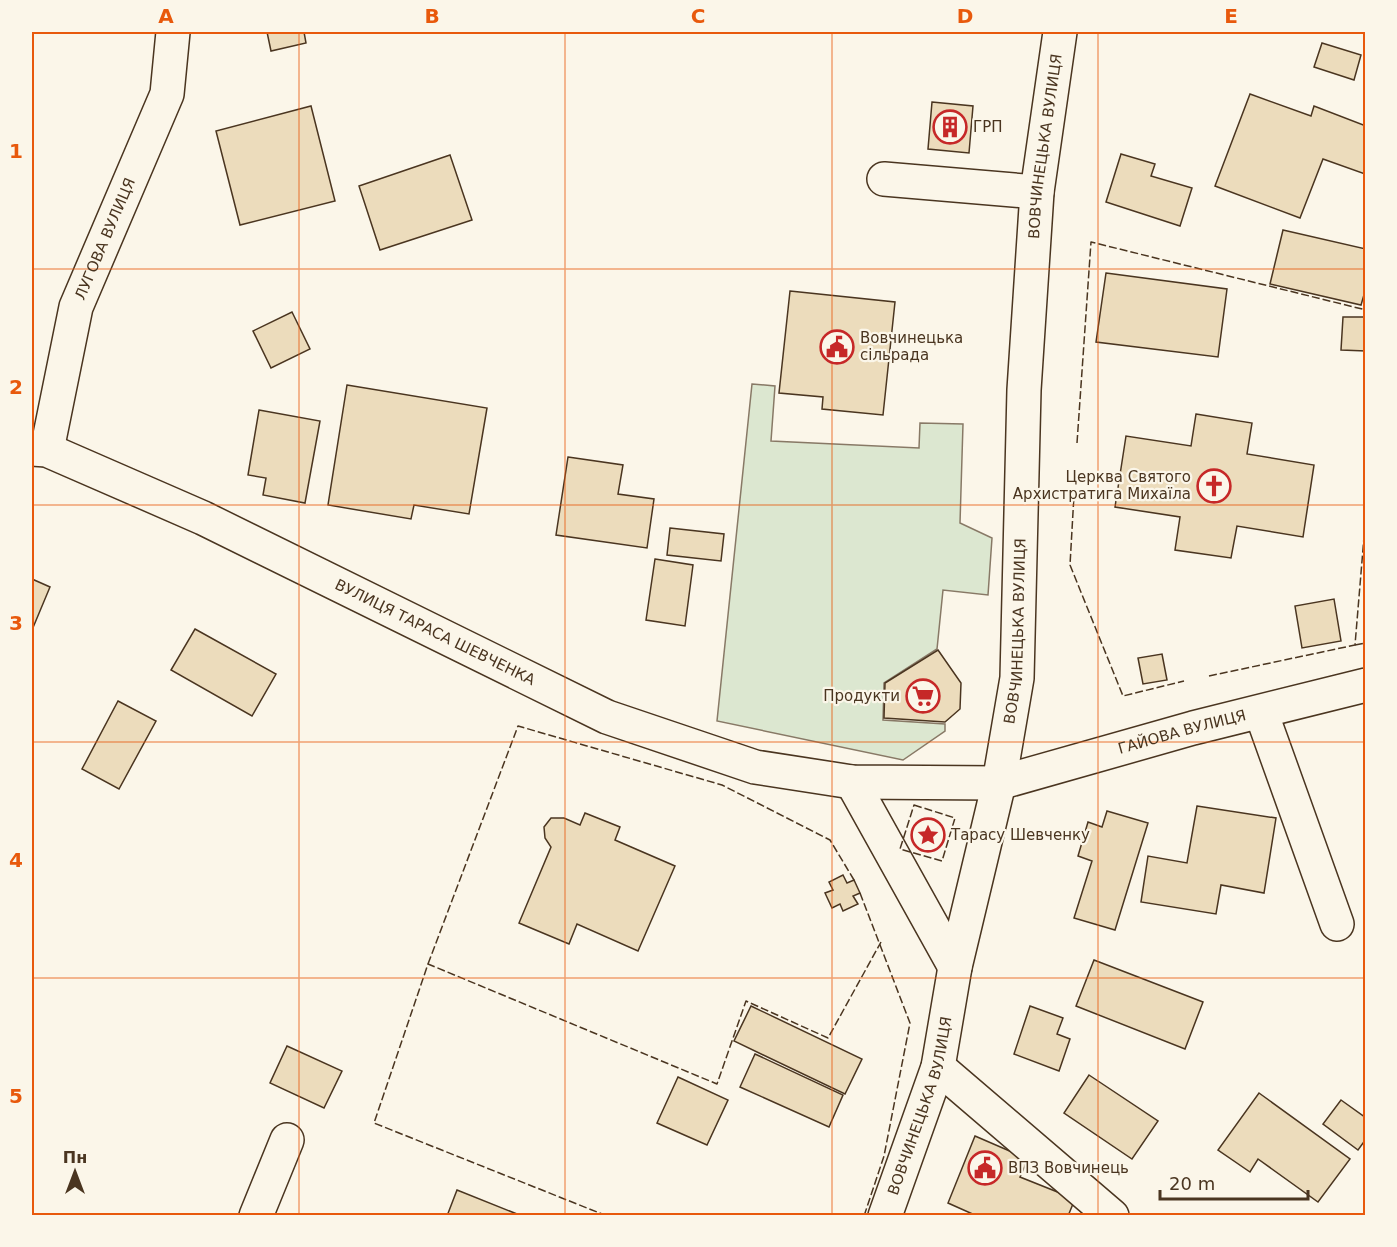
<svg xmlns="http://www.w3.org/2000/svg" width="1397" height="1247" font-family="'DejaVu Sans',sans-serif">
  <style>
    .green { fill: #dce7d0; stroke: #887966; stroke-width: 1.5 }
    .building { fill: #ecdcbc; stroke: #4a3520; stroke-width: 1.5 }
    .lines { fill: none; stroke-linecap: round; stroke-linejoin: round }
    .minor-casing { stroke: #4a3520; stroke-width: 36 }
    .minor { stroke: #fbf6e9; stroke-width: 33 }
    .fence { stroke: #4a3520; stroke-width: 1.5; stroke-dasharray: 8 3; stroke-linecap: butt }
    .grid { fill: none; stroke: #e8590c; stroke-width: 1.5; stroke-opacity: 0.55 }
    .labels { text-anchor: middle; stroke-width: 4.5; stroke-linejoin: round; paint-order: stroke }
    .poi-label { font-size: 15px; fill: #4a3520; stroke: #fbf6e9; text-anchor: start }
    .street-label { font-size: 15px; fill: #4a3520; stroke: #fbf6e9 }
    .neatline { fill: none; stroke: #e8590c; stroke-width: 2 }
    .grid-label { font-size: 20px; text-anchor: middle; font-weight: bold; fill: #e8590c }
  </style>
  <rect width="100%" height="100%" fill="#fbf6e9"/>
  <polygon class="green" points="752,384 775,386 771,441 919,448 920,423 963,424 960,523 992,538 988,595 943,590 937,649 884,683 883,720 945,724 945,731 903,760 717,721"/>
  <g class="building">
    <polygon points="267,32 304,32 306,43 271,51"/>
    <polygon points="1322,43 1361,55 1354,80 1314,67"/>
    <polygon points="1250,94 1311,116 1314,106 1366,126 1365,174 1323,159 1300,218 1215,186"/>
    <polygon points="932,102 973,106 969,153 928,149"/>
    <polygon points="311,106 335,201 240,225 216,131"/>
    <polygon points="1121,154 1155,164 1151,176 1192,188 1180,226 1106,202"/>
    <polygon points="450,155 472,220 380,250 359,186"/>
    <polygon points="1283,230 1366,249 1366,288 1361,305 1270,284"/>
    <polygon points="1106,273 1227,289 1218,357 1096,342"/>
    <polygon points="790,291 895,302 883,415 822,409 823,397 779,393"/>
    <polygon points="292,312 310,349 271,368 253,331"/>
    <polygon points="1343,317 1366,317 1366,351 1341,350"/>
    <polygon points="347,385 487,408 469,514 414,505 411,519 328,505"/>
    <polygon points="259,410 320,421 305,503 263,495 266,478 248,475"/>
    <polygon points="1196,414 1252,423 1247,454 1314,465 1303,537 1237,526 1231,558 1175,550 1180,517 1115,507 1126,436 1191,446"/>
    <polygon points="568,457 623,465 618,494 654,499 647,548 556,535"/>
    <polygon points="670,528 724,534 721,561 667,555"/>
    <polygon points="655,559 693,565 685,626 646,620"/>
    <polygon points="32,579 50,587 32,630"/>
    <polygon points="1334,599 1341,641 1302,648 1295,606"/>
    <polygon points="195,629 276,674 252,716 171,670"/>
    <polygon points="938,650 961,683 960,709 945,722 884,718 885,683"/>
    <polygon points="1162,654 1167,680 1143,684 1138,658"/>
    <polygon points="118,701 156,721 119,789 82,769"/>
    <polygon points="1197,806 1276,818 1264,893 1221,885 1216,914 1141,902 1148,856 1187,863"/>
    <polygon points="1107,811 1148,823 1115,930 1074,918 1092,861 1078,856 1088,822 1102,827"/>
    <polygon points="585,813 620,827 615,840 675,866 638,951 577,924 569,944 519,923 551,847 545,838 544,827 551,818 564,818 580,825"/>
    <polygon points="843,875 847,883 854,880 860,893 853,896 858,904 843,911 840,904 832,908 825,893 833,890 829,882"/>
    <polygon points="1094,960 1203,1002 1185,1049 1076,1006"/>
    <polygon points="751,1006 862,1059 845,1094 734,1041"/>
    <polygon points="1030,1006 1063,1018 1057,1034 1070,1039 1059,1071 1014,1054"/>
    <polygon points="287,1046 342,1071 324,1108 270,1083"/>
    <polygon points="755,1054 843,1095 829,1127 740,1087"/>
    <polygon points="1089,1075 1158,1121 1132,1159 1064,1113"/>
    <polygon points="678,1077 728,1100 707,1145 657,1123"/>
    <polygon points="1259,1093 1350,1159 1318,1202 1258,1159 1250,1172 1218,1150"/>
    <polygon points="1341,1100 1366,1118 1366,1139 1358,1150 1323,1124"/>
    <polygon points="975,1136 1028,1159 1020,1177 1075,1199 1068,1216 977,1216 948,1203"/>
    <polygon points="457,1190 522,1216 447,1216"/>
  </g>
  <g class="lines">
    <defs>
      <g id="minor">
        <polyline points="884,179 1037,192"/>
        <path id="s1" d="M32 449 47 450 203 518 607 717 755 767 852 782 999 783 1193 728 1366 685"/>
        <path id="s2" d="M47 450 76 307 167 94 173 32"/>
        <polyline points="1261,712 1337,924"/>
        <polyline points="852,782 955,967"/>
        <polyline points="938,1067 1112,1216"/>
        <polyline points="256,1216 287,1140"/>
        <path id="s3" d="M885 1216 938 1067 955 967 999 783 1017 678 1024 390 1037 192 1060 32"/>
      </g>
    </defs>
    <use href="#minor" class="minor-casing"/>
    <use href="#minor" class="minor"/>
    <g class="fence">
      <polyline points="1077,443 1091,242 1366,310"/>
      <polyline points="1075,477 1070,565 1123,696 1184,681"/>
      <polyline points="1355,645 1366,643"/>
      <polyline points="1209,676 1355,645 1366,513"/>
      <polygon points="914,805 955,818 942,861 900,849"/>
      <polyline points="860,893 910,1023 884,1156 864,1216"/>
      <polyline points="428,964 518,726 722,785 830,840 854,880"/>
      <polyline points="607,1216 374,1123 428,964 717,1084 746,1001 828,1038 881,942"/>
    </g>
  </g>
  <path class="grid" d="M299 32V1216M565 32V1216M832 32V1216M1098 32V1216M32 269H1366M32 505H1366M32 742H1366M32 978H1366"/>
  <defs>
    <symbol id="building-ring" viewBox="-11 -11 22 22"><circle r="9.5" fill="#fbf6e9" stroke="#c62828" stroke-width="1.5"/><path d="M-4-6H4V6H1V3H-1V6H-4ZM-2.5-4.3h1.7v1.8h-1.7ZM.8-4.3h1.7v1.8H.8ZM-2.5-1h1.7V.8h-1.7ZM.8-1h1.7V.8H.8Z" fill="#c62828"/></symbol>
    <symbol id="civic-ring" viewBox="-11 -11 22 22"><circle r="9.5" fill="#fbf6e9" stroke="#c62828" stroke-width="1.5"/><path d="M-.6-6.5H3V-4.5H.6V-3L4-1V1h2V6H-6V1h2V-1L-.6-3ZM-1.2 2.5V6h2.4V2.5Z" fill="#c62828"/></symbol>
    <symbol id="church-ring" viewBox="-11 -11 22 22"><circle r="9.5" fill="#fbf6e9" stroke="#c62828" stroke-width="1.5"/><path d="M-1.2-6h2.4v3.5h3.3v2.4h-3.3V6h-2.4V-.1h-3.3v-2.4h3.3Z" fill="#c62828"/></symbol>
    <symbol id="supermarket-ring" viewBox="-11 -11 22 22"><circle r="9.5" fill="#fbf6e9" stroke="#c62828" stroke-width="1.5"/><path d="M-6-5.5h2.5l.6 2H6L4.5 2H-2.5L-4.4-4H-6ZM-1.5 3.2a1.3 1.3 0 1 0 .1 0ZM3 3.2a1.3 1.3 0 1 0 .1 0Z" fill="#c62828"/></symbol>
    <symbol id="sight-ring" viewBox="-11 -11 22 22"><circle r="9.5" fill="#fbf6e9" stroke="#c62828" stroke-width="1.5"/><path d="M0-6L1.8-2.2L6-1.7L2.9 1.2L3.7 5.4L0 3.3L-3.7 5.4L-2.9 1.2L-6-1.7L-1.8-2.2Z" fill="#c62828"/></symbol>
  </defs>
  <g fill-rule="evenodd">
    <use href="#building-ring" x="931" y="108" width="38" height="38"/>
    <use href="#civic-ring" x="818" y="328" width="38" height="38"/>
    <use href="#church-ring" x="1195" y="467" width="38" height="38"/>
    <use href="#supermarket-ring" x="904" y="677" width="38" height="38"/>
    <use href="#sight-ring" x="909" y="816" width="38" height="38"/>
    <use href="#civic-ring" x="966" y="1149" width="38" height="38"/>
  </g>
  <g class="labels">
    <g class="poi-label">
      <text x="973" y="132">ГРП</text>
      <text x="860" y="343">Вовчинецька<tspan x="860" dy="17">сільрада</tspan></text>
      <text x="1191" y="482" text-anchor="end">Церква Святого<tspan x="1191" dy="17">Архистратига Михаїла</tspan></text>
      <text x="900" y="701" text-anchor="end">Продукти</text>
      <text x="951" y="840">Тарасу Шевченку</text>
      <text x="1008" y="1173">ВПЗ Вовчинець</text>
    </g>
    <g class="street-label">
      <text dy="5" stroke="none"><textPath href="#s3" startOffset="1088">ВОВЧИНЕЦЬКА ВУЛИЦЯ</textPath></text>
      <text dy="5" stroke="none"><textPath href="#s2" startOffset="220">ЛУГОВА ВУЛИЦЯ</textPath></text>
      <text dy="5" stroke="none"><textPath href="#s3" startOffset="602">ВОВЧИНЕЦЬКА ВУЛИЦЯ</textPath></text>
      <text dy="5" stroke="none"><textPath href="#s1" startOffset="444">ВУЛИЦЯ ТАРАСА ШЕВЧЕНКА</textPath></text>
      <text dy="5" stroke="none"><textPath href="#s1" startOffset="1227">ГАЙОВА ВУЛИЦЯ</textPath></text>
      <text dy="5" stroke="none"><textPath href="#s3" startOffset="116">ВОВЧИНЕЦЬКА ВУЛИЦЯ</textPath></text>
    </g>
  </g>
  <rect width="1397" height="1247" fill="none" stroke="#fbf6e9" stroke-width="66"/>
  <g transform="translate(75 1172)" stroke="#fbf6e9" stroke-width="4.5" paint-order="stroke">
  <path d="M0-4.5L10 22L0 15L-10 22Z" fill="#4a3520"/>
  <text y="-9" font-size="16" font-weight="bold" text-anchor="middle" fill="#4a3520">Пн</text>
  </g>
  <path d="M1160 1190v9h148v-9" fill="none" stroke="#4a3520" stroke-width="3"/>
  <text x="1169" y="1190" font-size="18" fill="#4a3520" stroke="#fbf6e9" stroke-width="4.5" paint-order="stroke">20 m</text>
  <rect x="33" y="33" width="1331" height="1181" class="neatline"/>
  <g class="grid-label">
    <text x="166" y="23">A</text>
    <text x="432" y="23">B</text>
    <text x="698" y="23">C</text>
    <text x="965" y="23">D</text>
    <text x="1231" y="23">E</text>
    <text x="16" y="158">1</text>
    <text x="16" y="394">2</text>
    <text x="16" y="630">3</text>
    <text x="16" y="867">4</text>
    <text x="16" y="1103">5</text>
  </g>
</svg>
